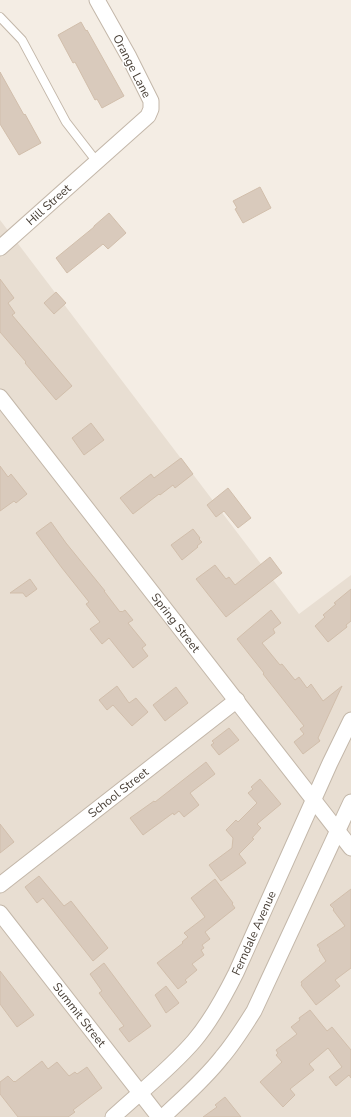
<svg xmlns="http://www.w3.org/2000/svg" width="351" height="1117" font-family="'Nunito Sans',sans-serif">
  <style>
    .residential { fill: #e8ded2 }
    .building { fill: #d9cabc; stroke: #d1beab }
    .lines { fill: none; stroke-linecap: round; stroke-linejoin: round }
    .service-casing { stroke: #c3b7a9; stroke-width: 10 }
    .minor-casing { stroke: #c3b7a9; stroke-width: 17 }
    .service { stroke: #fff; stroke-width: 8 }
    .minor { stroke: #fff; stroke-width: 15 }
    .labels { text-anchor: middle; stroke-width: 3; stroke-linejoin: round; paint-order: stroke }
    .street-label { font-size: 12px; fill: #463d34; stroke: #fff }
  </style>
  <rect width="100%" height="100%" fill="#f4ede4"/>
  <polygon class="residential" points="0,220 299,614 351,575 351,1117 0,1117"/>
  <g class="building">
    <polygon points="81,22 86,31 87,30 124,96 102,108 97,99 95,100 75,62 73,63 58,35"/>
    <polygon points="0,72 24,115 25,114 41,143 19,155 0,124"/>
    <polygon points="260,187 271,208 243,223 235,209 237,208 233,201"/>
    <polygon points="109,213 126,233 108,249 103,244 67,273 56,258 94,227 94,226"/>
    <polygon points="0,279 14,298 8,303 15,313 12,315 72,386 56,400 25,363 26,362 0,332"/>
    <polygon points="56,292 66,303 54,314 44,303"/>
    <polygon points="91,423 104,440 84,455 72,438"/>
    <polygon points="181,458 193,474 175,488 173,485 160,495 159,494 133,514 120,498 151,474 154,478"/>
    <polygon points="0,466 8,477 11,474 27,494 16,503 14,501 0,511"/>
    <polygon points="228,488 251,518 238,528 224,511 216,517 207,505"/>
    <polygon points="51,522 66,543 105,591 104,591 120,612 121,611 122,612 125,610 133,620 128,623 146,645 142,648 148,656 133,668 109,638 102,644 90,629 100,622 86,604 89,602 62,568 36,533"/>
    <polygon points="193,529 200,538 199,539 202,542 197,546 198,547 182,560 171,545"/>
    <polygon points="270,557 282,573 226,617 196,579 215,565 226,579 229,577 235,585"/>
    <polygon points="30,579 37,589 26,597 23,593 10,593"/>
    <polygon points="351,589 351,621 346,625 347,627 328,642 315,626 325,617 323,615 336,604 334,603"/>
    <polygon points="271,610 281,623 273,629 275,633 262,643 280,665 282,664 295,680 299,677 307,688 311,684 323,701 342,686 318,738 320,741 303,754 294,742 304,734 300,729 304,726 263,674 264,673 237,639"/>
    <polygon points="117,686 129,703 136,698 148,712 132,726 113,705 107,710 99,700"/>
    <polygon points="176,687 188,703 165,721 153,705"/>
    <polygon points="229,728 239,740 219,755 211,745 214,743 212,741"/>
    <polygon points="206,762 215,774 190,793 199,805 184,817 179,811 174,815 173,813 143,835 130,818 154,801 155,802"/>
    <polygon points="260,779 281,804 257,824 261,828 252,838 254,839 239,854 246,863 221,881 209,865 232,848 233,838 226,830 236,820 238,822 257,803 248,793 253,789 251,787"/>
    <polygon points="0,824 14,842 0,853"/>
    <polygon points="39,876 64,906 71,901 108,948 93,961 43,898 37,903 25,887"/>
    <polygon points="215,879 233,903 232,904 235,908 205,932 210,939 202,945 204,948 201,950 204,955 192,964 197,970 185,980 187,982 178,989 157,963 183,943 182,942 188,937 184,933 205,917 191,898"/>
    <polygon points="351,889 351,968 335,980 340,986 316,1005 301,985 302,984 301,982 326,961 319,950 320,949 317,945 345,926 333,910 334,909 330,905"/>
    <polygon points="104,963 151,1026 129,1042 119,1029 124,1026 99,993 102,991 90,974"/>
    <polygon points="0,971 34,1015 17,1027 0,1004"/>
    <polygon points="166,986 179,1003 166,1013 155,995"/>
    <polygon points="310,1010 327,1031 332,1027 351,1050 351,1078 349,1075 336,1086 329,1077 342,1067 328,1048 309,1064 314,1070 290,1089 295,1095 283,1107 260,1082 282,1062 276,1055 278,1053 276,1050 297,1034 291,1027 300,1020 299,1018"/>
    <polygon points="42,1061 48,1069 57,1062 69,1076 75,1072 77,1074 87,1067 102,1088 73,1110 75,1112 68,1117 18,1117 0,1094 0,1082 8,1076 14,1082 15,1081 15,1082"/>
    <polygon points="225,1097 241,1117 203,1117 217,1107 215,1105"/>
  </g>
  <g class="lines">
    <defs>
      <polyline id="service" points="0,17 22,40 66,122 97,162"/>
      <g id="minor">
        <path id="s1" d="M0 248 148 116 151 109V101L129 57 97 0"/>
        <path id="s2" d="M0 397 351 848"/>
        <path id="s3" d="M0 885 237 700"/>
        <path id="s4" d="M0 913 159 1117"/>
        <path id="s5" d="M113 1117C140 1092 170 1069 194 1041 211 1021 224 997 236 973L330 763 351 720"/>
        <path d="M163 1117C183 1098 205 1079 222 1057 234 1043 244 1027 254 1011L351 802"/>
      </g>
    </defs>
    <use href="#service" class="service-casing"/>
    <use href="#minor" class="minor-casing"/>
    <use href="#service" class="service"/>
    <use href="#minor" class="minor"/>
  </g>
  <g class="labels">
    <g class="street-label">
      <text transform="translate(132 66) rotate(63)" y="4">Orange Lane</text>
      <text dy="4" stroke="none"><textPath href="#s1" startOffset="65">Hill Street</textPath></text>
      <text dy="4" stroke="none"><textPath href="#s2" startOffset="286">Spring Street</textPath></text>
      <text dy="4" stroke="none"><textPath href="#s3" startOffset="150">School Street</textPath></text>
      <text dy="4" stroke="none"><textPath href="#s5" startOffset="235">Ferndale Avenue</textPath></text>
      <text dy="4" stroke="none"><textPath href="#s4" startOffset="129">Summit Street</textPath></text>
    </g>
  </g>
</svg>
